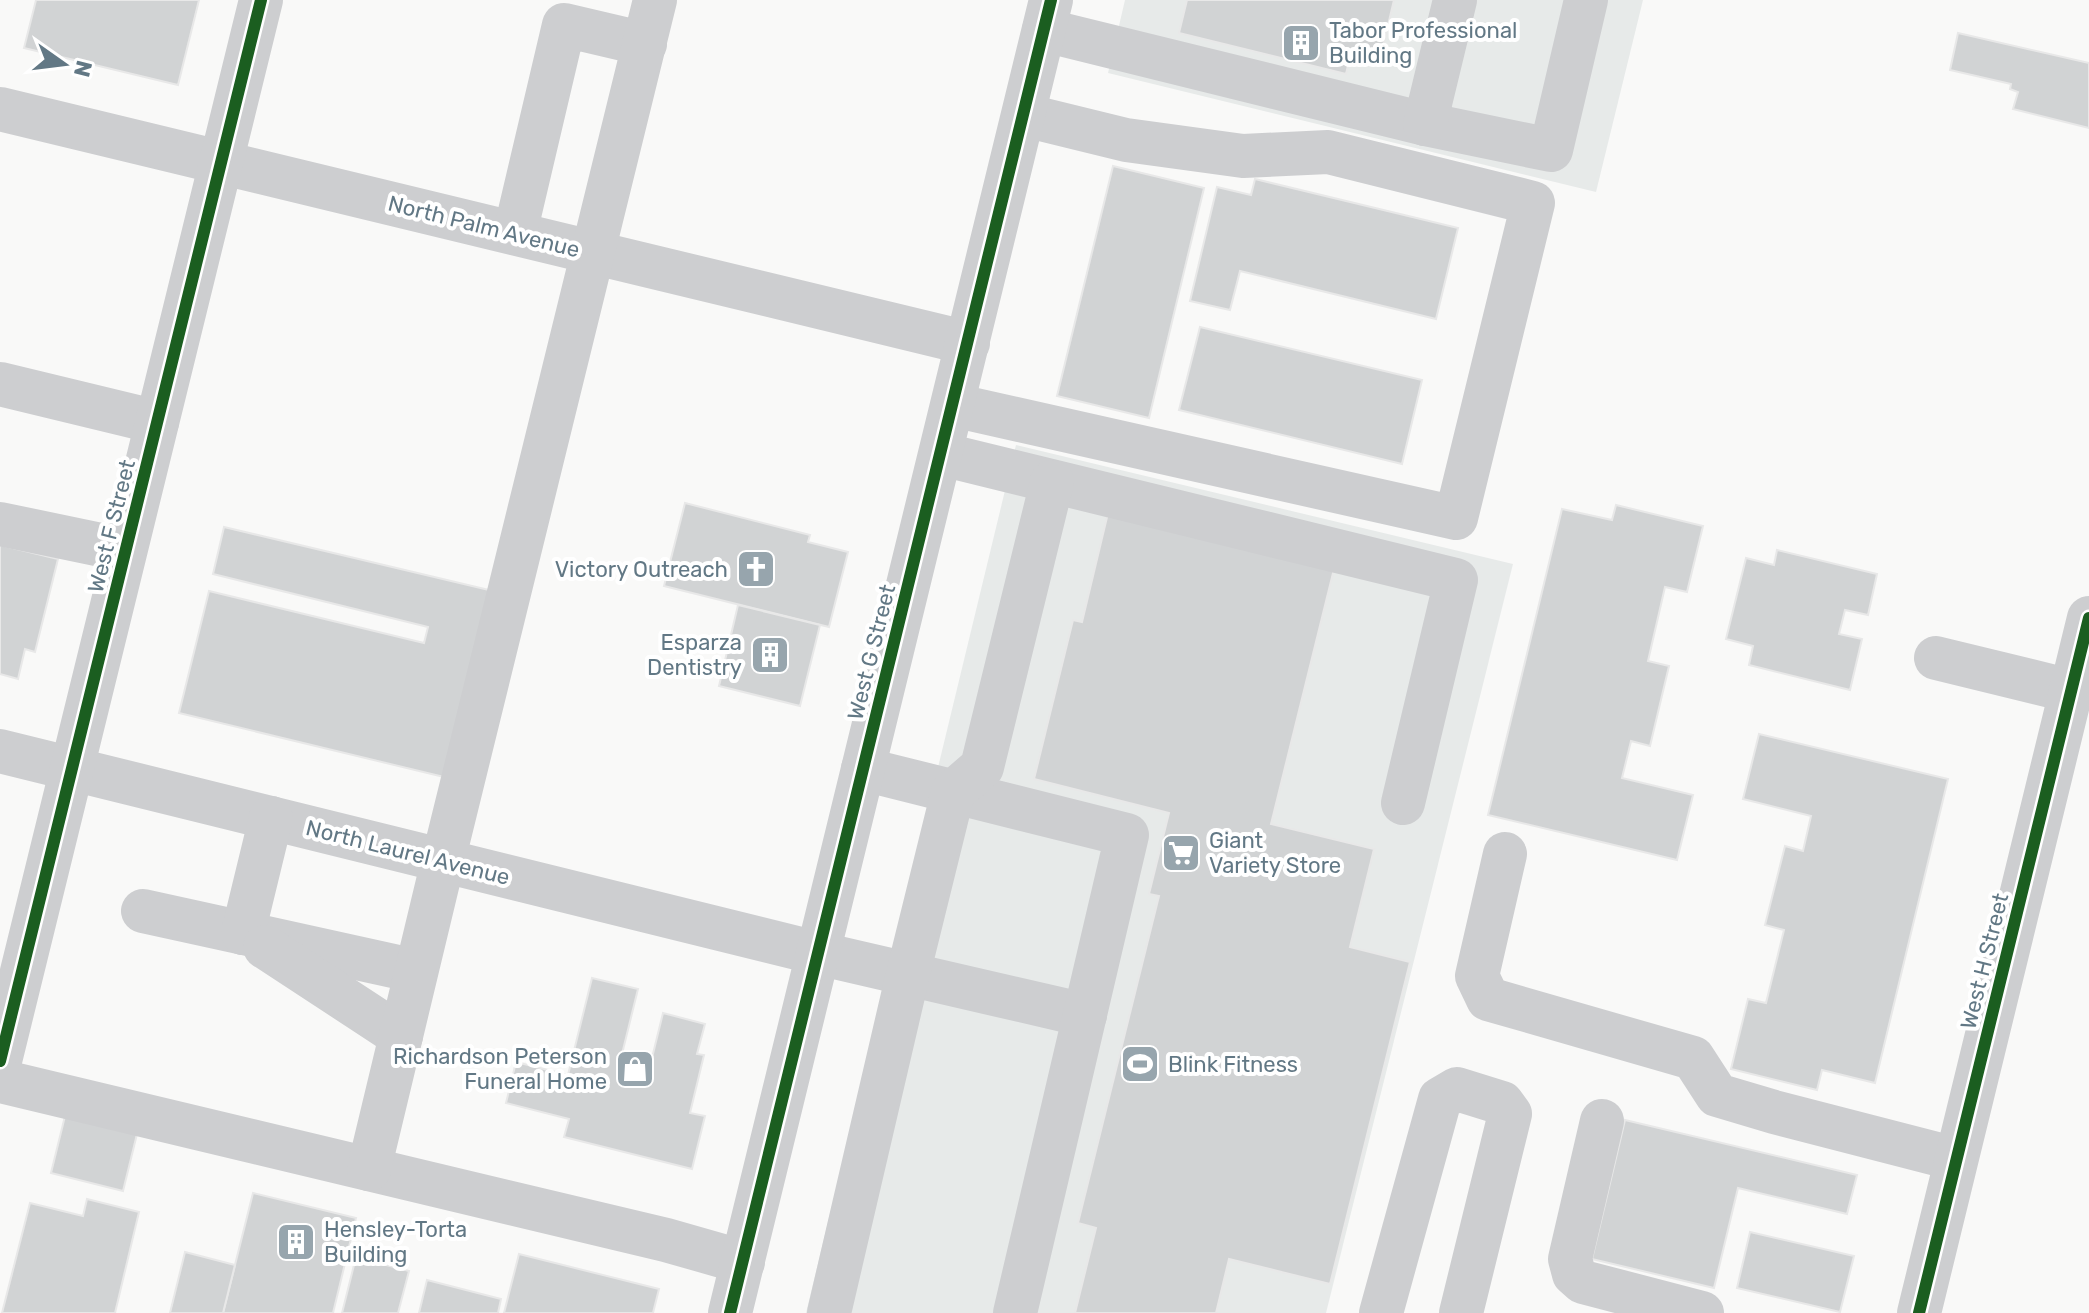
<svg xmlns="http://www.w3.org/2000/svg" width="2089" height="1313" font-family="Rubik,sans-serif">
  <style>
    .built { fill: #e7eae9 }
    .building { fill: #d1d3d4; stroke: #e8e8e8; stroke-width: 2 }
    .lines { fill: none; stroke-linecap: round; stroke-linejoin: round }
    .minor { stroke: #cdced0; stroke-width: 44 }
    .cycleway-casing { stroke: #fff; stroke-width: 17 }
    .cycleway { stroke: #1b5e20; stroke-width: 12 }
    .labels { text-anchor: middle; stroke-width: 8; stroke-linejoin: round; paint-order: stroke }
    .poi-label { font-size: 22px; fill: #627885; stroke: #fff; text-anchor: start }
    .street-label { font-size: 22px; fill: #627885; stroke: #fff }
  </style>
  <rect width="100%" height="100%" fill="#f9f9f8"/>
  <g class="built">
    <polygon points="1125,0 1643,0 1596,192 1108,73"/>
    <polygon points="1016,445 1513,564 1326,1313 806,1313"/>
  </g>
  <g class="building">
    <polygon points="36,0 199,0 178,85 24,48"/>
    <polygon points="1187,0 1394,0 1380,59 1351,53 1346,74 1179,33"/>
    <polygon points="1958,33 2089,63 2089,128 2013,109 2018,92 2010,89 2011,84 1950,70"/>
    <polygon points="1113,166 1204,188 1149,418 1057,396"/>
    <polygon points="1255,179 1458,228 1436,319 1240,271 1230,310 1190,301 1217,187 1251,195"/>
    <polygon points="1200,327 1422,380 1402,464 1179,410"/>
    <polygon points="685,503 810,535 808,542 848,552 829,627 664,586"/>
    <polygon points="1616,505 1703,526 1687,592 1665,587 1648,661 1669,666 1650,746 1631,741 1622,778 1693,795 1677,860 1488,815 1562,509 1612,520"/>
    <polygon points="1108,513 1334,569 1271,824 1374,849 1350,947 1410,962 1330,1284 1229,1259 1216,1313 1075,1313 1096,1228 1078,1223 1159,896 1149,894 1169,813 1034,779 1073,620 1082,622"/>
    <polygon points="224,527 489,590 444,777 179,713 209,591 424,643 428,627 213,574"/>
    <polygon points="0,545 58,559 35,652 25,649 18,679 0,674"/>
    <polygon points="1777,550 1877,574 1868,615 1845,610 1839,634 1862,639 1850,690 1749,665 1753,646 1726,639 1746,558 1774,565"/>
    <polygon points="738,605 820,625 800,706 719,686"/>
    <polygon points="1759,734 1948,779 1875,1083 1822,1070 1817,1090 1731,1069 1748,999 1766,1003 1784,930 1765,925 1785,846 1803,851 1811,816 1743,799"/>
    <polygon points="592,978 638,989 622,1054 651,1062 663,1013 705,1024 697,1054 704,1055 690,1113 705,1116 692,1169 564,1137 569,1119 506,1103 516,1062 568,1075"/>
    <polygon points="65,1116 137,1134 123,1191 51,1173"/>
    <polygon points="1625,1120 1857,1175 1847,1214 1738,1188 1714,1288 1592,1259"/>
    <polygon points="253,1193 356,1218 333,1313 223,1313"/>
    <polygon points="87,1199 139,1212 115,1313 2,1313 30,1203 83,1216"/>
    <polygon points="1750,1232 1854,1256 1840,1312 1737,1288"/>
    <polygon points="185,1252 235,1265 223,1313 170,1313"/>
    <polygon points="519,1254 659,1289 653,1313 504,1313"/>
    <polygon points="356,1257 409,1271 398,1313 342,1313"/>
    <polygon points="427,1280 501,1299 498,1313 419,1313"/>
  </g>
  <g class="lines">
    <g class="minor">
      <polyline points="1044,30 1425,124 1551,150 1586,0"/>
      <polyline points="0,109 968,343"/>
      <polyline points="1425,124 1455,0"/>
      <polyline points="515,233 564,25 645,44"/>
      <polyline points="0,384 157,422"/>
      <polyline points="953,405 1456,518 1533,203 1328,152 1243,156 1126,140 1024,115"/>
      <polyline points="941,454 1456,580 1403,803"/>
      <polyline points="0,524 125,550"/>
      <polyline points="1936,658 2071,691"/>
      <polyline points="0,751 817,953 1085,1015"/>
      <polyline points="863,769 1127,835 1015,1313"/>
      <polyline points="1505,854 1477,976 1488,999 1693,1058 1717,1095 1774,1112 1956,1159"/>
      <polyline points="143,911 416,971"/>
      <polyline points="243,933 271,818"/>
      <polyline points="265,947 401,1036"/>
      <polyline points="0,1061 261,0"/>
      <polyline points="0,1081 666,1240 743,1262"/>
      <polyline points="1602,1121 1570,1259 1574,1274 1583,1282 1702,1313"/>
      <polyline points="369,1169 443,861 655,0"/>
      <polyline points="730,1313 1051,0"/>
      <polyline points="829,1313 908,974 953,792 982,767 1052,482"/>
      <polyline points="1381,1313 1440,1099 1457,1089 1502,1103 1510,1114 1461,1313"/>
      <polyline points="1919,1313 2089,618"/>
    </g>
    <defs>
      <g id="cycleway">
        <polyline points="0,1061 261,0"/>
        <polyline points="730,1313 1051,0"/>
        <polyline points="1919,1313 2089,618"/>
      </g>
    </defs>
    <use href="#cycleway" class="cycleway-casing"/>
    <use href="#cycleway" class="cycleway"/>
  </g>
  <defs>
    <symbol id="building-square" viewBox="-11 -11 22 22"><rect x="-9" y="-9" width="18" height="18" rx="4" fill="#97a5ad" stroke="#fff"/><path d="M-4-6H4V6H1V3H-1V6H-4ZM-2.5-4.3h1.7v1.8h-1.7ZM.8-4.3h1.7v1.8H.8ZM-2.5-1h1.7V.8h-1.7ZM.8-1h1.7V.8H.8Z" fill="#fff"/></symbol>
    <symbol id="church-square" viewBox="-11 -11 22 22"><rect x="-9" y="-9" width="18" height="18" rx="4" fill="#97a5ad" stroke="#fff"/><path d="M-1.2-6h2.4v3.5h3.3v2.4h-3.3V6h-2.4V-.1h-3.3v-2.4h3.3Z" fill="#fff"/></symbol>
    <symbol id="supermarket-square" viewBox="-11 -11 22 22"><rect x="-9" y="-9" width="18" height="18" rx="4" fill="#97a5ad" stroke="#fff"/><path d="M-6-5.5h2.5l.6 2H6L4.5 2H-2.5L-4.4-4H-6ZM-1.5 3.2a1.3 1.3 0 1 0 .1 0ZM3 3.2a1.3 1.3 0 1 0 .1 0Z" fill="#fff"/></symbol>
    <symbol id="stadium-square" viewBox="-11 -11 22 22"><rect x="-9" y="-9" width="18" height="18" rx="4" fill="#97a5ad" stroke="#fff"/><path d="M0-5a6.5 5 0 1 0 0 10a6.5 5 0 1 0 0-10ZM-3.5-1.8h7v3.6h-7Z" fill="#fff"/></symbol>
    <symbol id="shop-square" viewBox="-11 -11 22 22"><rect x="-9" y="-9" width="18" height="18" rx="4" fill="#97a5ad" stroke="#fff"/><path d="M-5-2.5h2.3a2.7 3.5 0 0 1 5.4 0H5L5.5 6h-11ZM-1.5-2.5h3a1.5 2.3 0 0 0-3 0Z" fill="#fff"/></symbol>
  </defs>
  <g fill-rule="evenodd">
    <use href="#building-square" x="1279" y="21" width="44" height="44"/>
    <use href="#church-square" x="734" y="547" width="44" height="44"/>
    <use href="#building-square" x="748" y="633" width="44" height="44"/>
    <use href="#supermarket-square" x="1159" y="831" width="44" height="44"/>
    <use href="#stadium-square" x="1118" y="1042" width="44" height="44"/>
    <use href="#shop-square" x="613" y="1047" width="44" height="44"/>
    <use href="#building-square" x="274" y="1220" width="44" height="44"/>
  </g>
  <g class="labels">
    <g class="poi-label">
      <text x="1329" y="38">Tabor Professional<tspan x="1329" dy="25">Building</tspan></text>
      <text x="728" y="577" text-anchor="end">Victory Outreach</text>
      <text x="742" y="650" text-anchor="end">Esparza<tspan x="742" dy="25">Dentistry</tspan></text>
      <text x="1209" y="848">Giant<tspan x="1209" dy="25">Variety Store</tspan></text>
      <text x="607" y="1064" text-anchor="end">Richardson Peterson<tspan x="607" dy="25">Funeral Home</tspan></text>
      <text x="1168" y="1072">Blink Fitness</text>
      <text x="324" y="1237">Hensley-Torta<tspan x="324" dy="25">Building</tspan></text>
    </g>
    <g class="street-label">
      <text transform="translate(484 226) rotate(14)" y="8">North Palm Avenue</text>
      <text transform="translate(111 526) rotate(-76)" y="8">West F Street</text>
      <text transform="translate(871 652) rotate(-76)" y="8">West G Street</text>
      <text transform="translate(408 852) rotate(14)" y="8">North Laurel Avenue</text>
      <text transform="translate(1984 961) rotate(-76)" y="8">West H Street</text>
    </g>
  </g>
  <g transform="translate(64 64) rotate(104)" stroke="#ffffff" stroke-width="6" paint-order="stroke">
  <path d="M0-6L14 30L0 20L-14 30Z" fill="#627885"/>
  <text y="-12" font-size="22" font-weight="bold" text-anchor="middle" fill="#627885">N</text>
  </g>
</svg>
